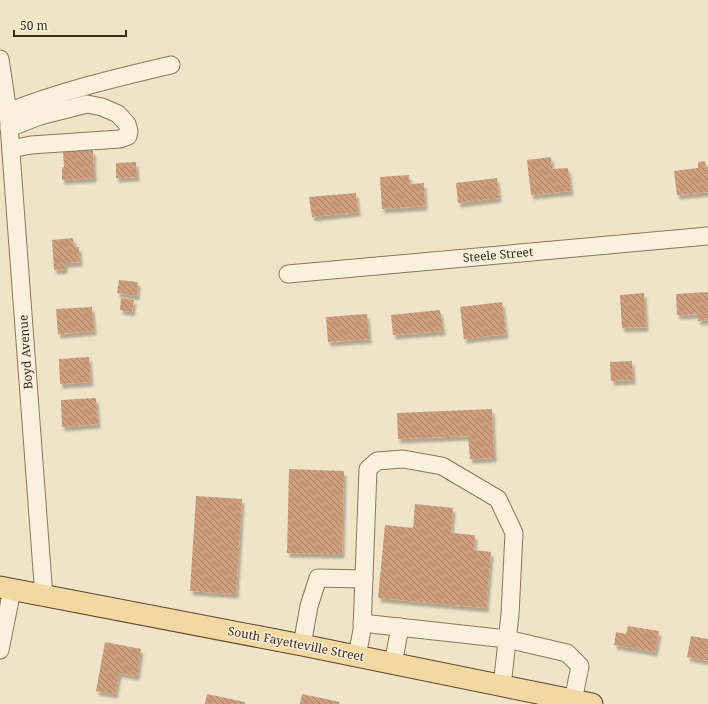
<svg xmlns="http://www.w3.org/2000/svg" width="708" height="704" font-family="'Noto Serif',serif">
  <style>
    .building { fill: url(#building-back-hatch); filter: url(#shadow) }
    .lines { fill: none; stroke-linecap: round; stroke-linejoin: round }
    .minor-casing { stroke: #8d765c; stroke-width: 19 }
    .major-casing { stroke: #5b4430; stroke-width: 23 }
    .minor { stroke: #faf1dc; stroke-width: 17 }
    .major { stroke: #f3d9a0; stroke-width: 21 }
    .labels { text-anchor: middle; stroke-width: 3; stroke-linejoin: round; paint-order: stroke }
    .street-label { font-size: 12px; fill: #3d2e20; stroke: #f7eed8 }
  </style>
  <defs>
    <pattern id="building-back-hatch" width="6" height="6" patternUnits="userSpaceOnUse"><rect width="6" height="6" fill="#cf9f7d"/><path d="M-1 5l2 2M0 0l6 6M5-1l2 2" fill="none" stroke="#a98266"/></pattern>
    <filter id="shadow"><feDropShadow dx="2.5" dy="4.5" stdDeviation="1" flood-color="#0004"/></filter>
  </defs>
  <rect width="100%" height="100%" fill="#f0e4c8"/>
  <g class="building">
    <polygon points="93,150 94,178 62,180 62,168 64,167 63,152"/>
    <polygon points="551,157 552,169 568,168 571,191 531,195 527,160"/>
    <polygon points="705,161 706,168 708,168 708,192 677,195 674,171 698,168 698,162"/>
    <polygon points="136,162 137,177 116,178 116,163"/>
    <polygon points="409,175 410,184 424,183 425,206 382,209 380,177"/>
    <polygon points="497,178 499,198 458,203 456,183"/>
    <polygon points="356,193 358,212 312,217 309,197"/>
    <polygon points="73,238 74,247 79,247 80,262 65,263 65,269 54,270 52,240"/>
    <polygon points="119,280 138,282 137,296 117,293"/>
    <polygon points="708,292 708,320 698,321 698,314 677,315 676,294"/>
    <polygon points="644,293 646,327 622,328 620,295"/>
    <polygon points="121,298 134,300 132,312 120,310"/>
    <polygon points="502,302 506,334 464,339 460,307"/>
    <polygon points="92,307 94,331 58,334 56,309"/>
    <polygon points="440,310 443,331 393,335 391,315"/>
    <polygon points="367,314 369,339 328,342 326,317"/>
    <polygon points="89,357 91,382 60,384 59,359"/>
    <polygon points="632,361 633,380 611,381 610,362"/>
    <polygon points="96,398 98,424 62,427 61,400"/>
    <polygon points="492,409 494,458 470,459 468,436 398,439 397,413"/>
    <polygon points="289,469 344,471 342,554 287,553"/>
    <polygon points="196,496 242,499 236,594 190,591"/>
    <polygon points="415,504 453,508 451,533 475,535 474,550 491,552 486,608 378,598 385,525 413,528"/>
    <polygon points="628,626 659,631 655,652 614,645 616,632 626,634"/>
    <polygon points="691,636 708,639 708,661 687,657"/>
    <polygon points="105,642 141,649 137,676 119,673 115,694 96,691"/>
    <polygon points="207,694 245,702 245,704 205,704"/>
    <polygon points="302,694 340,702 339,704 300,704"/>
  </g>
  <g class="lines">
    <defs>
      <g id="minor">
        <polyline points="0,59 8,112 44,597"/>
        <path d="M8 112C61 91 115 78 171 65"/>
        <polyline points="9,128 40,116 87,104 102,107 118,114 127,124 129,131 128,136 120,139 31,145 11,149"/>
        <polyline points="288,274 708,236"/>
        <polyline points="362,623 507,639 567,653 580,666 573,701"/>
        <polyline points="302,645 309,606 318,578 364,579"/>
        <polyline points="0,650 12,590"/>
        <polyline points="357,656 362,630 368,469 377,461 403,459 442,466 498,499 514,533 510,615 502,686"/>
        <polyline points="393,664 400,627"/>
      </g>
      <polyline id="major" points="0,587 302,645 592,704"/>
    </defs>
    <use href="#minor" class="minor-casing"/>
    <use href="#major" class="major-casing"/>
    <use href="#minor" class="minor"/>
    <use href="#major" class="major"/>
  </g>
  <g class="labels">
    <g class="street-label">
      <text transform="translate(498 255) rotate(-5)" y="4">Steele Street</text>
      <text transform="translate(26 352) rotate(-94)" y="4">Boyd Avenue</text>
      <text transform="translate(296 644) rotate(11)" y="4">South Fayetteville Street</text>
    </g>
  </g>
  <path d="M14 30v6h112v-6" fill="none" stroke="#3d2e20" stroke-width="2"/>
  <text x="20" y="30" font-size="12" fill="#3d2e20" stroke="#f7eed8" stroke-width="3" paint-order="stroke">50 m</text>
</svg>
